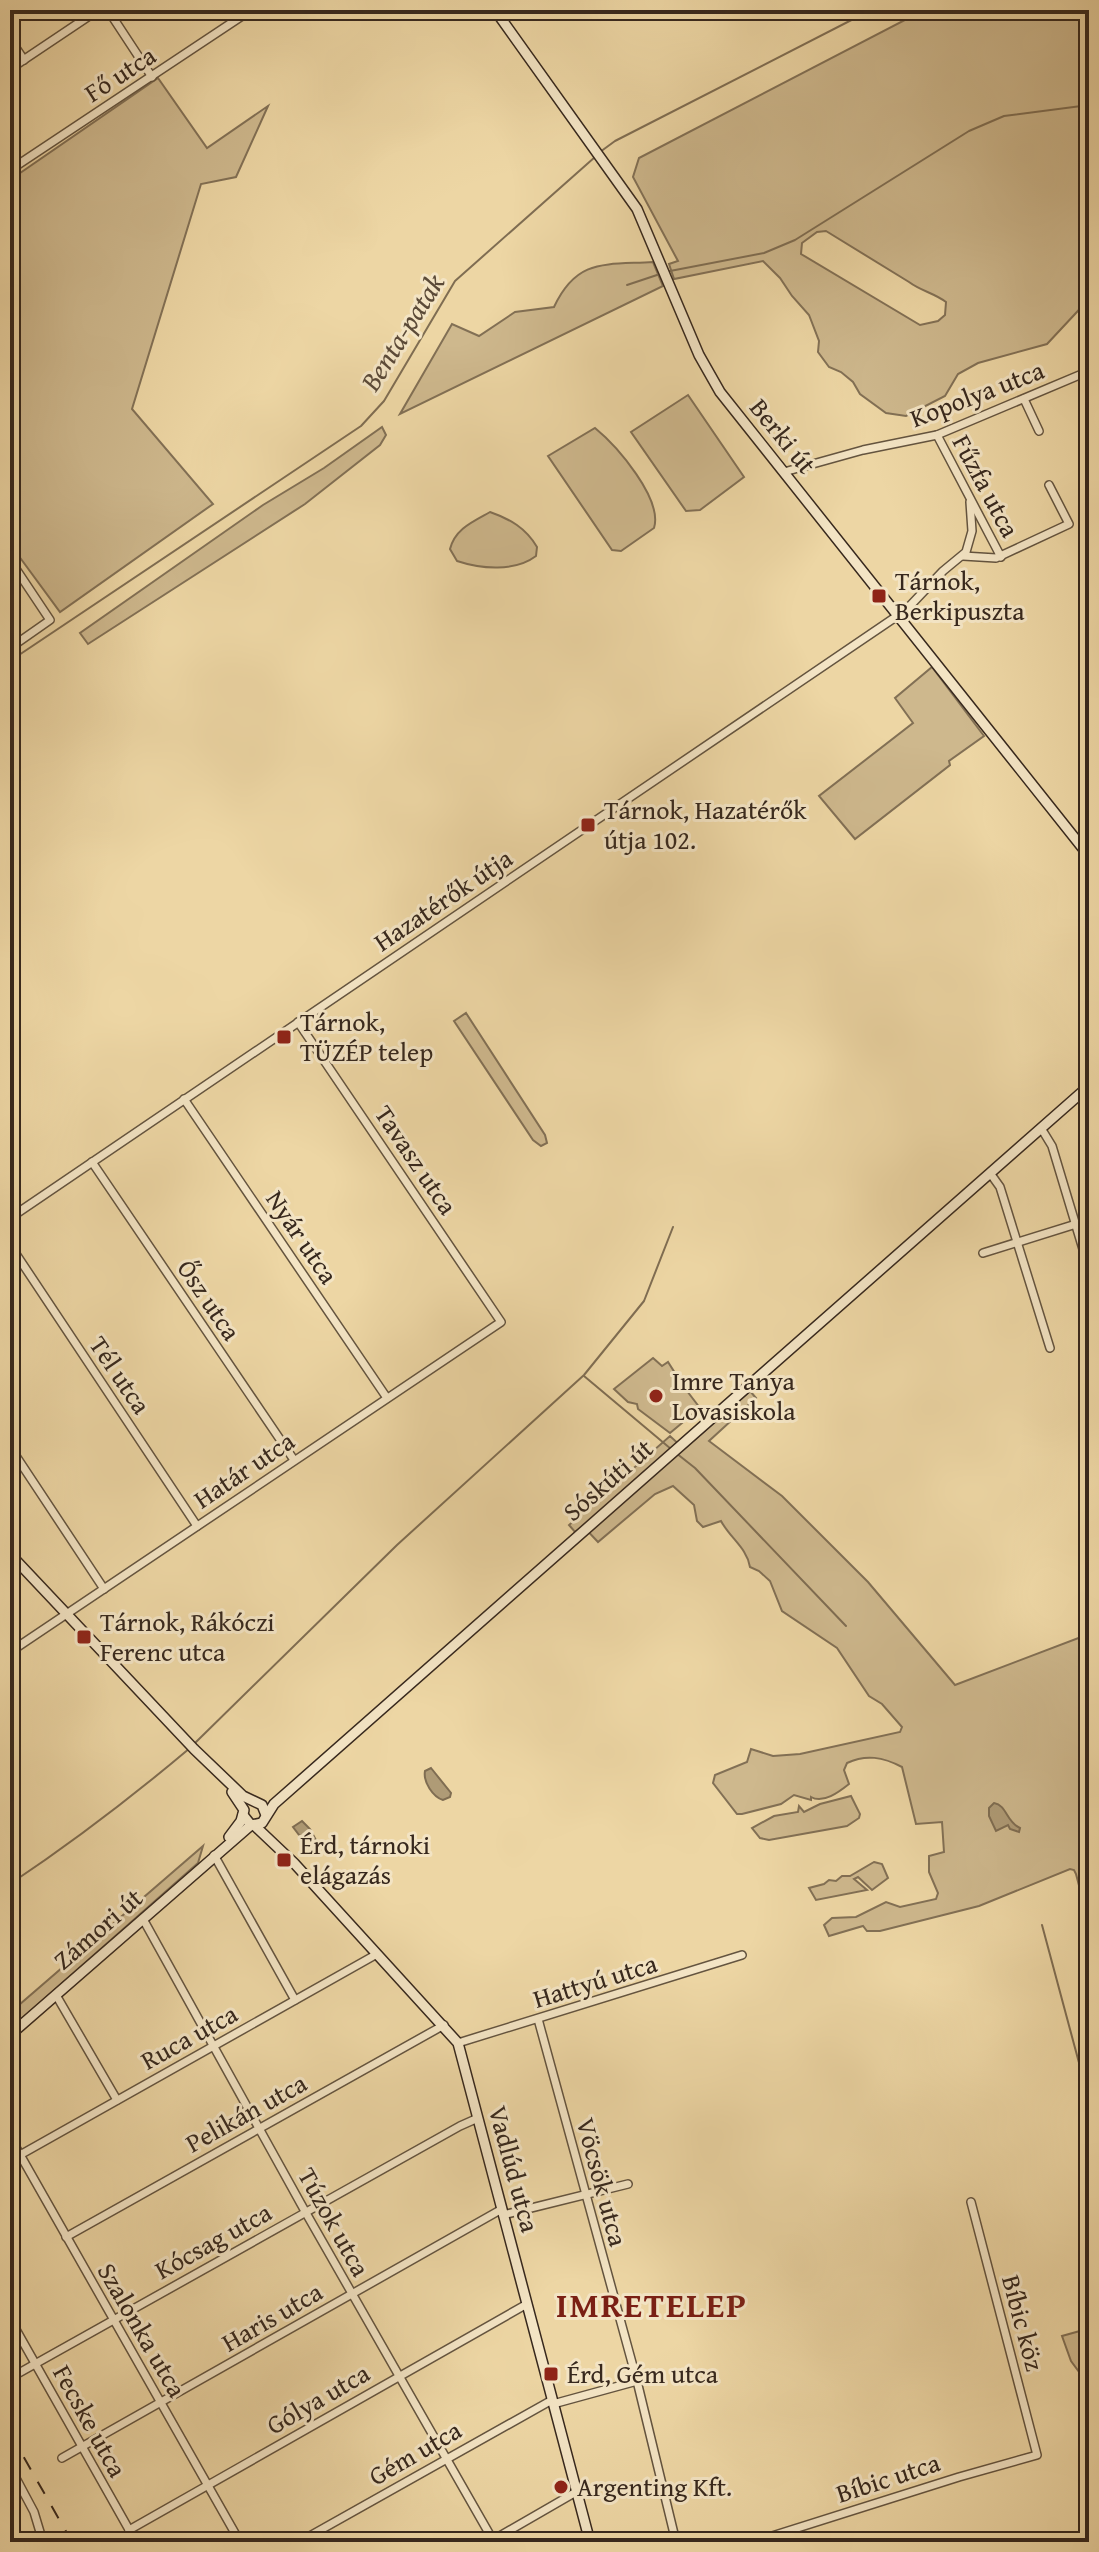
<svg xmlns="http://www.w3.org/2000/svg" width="1099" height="2552" font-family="'Gentium Book Plus',serif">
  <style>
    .green { fill: #ceb88d; stroke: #827055; stroke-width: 2; fill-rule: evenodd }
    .water { fill: #af9b76; stroke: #7f6d52; stroke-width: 2 }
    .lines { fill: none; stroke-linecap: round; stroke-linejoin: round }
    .stream { stroke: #7f6d52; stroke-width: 2 }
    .street-casing { stroke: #64543f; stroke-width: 10 }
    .secondary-casing { stroke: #37281d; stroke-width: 12 }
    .street { stroke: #f3e4c4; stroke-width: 7 }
    .secondary { stroke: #f3e4c4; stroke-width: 9 }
    .rail { stroke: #37281d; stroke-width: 2; stroke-dasharray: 14 14; stroke-linecap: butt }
    .poi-dot { fill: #8f2418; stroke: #f3e4c4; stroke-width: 3 }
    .labels { text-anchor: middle; stroke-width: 6; stroke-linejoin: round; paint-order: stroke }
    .street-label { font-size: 26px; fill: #37281d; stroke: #f3e4c4 }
    .poi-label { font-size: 26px; fill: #37281d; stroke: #f3e4c4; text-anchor: start }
    .water-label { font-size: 28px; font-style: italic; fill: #5b4a38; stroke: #f3e4c4 }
    .district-label { font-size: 34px; font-weight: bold; letter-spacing: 2px; fill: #7a1f14; stroke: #f3e4c4 }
  </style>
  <rect width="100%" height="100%" fill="#edd6a4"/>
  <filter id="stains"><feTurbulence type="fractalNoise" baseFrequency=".0025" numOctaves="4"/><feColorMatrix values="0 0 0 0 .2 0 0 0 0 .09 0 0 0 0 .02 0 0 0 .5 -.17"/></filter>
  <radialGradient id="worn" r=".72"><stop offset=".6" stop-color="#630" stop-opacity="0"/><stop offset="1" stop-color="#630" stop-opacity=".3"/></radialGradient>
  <g class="green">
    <path d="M924 10H1089V201L1084 206 1089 207V299L1047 344 978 363 958 374 945 396 906 416 886 413 860 394 853 382 841 372 829 367 818 352 819 341 809 315 792 296 780 278 763 261 674 279 669 264 678 261 633 177 639 158ZM826 231 909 282C921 291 934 293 946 302L945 315 938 321 920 325 801 254 802 243 817 232Z"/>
    <polygon points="158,78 207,148 268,106 236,177 201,184 132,409 213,504 60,612 10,544 10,180"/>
    <path d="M653 262 663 286 400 414 452 324 479 336 515 312 554 307C577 258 605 265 653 262Z"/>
    <polygon points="688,395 744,477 700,510 686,511 631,432"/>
    <polygon points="382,427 386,435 380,445 305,504 88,644 80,633 263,505 324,468"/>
    <path d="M595 428C617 446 663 499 654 528L621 551 612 550 548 456Z"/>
    <path d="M490 512C510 519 526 528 537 547L536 556C515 572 481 569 457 561L450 549C455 529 472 522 490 512Z"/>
    <polygon points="932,667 984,736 949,761 950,765 855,839 819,796 913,723 895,698"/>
    <polygon points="466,1013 545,1135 547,1143 541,1146 533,1140 454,1021"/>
    <polygon points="653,1358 662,1366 668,1362 675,1373 674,1379 677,1378 700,1408 670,1433 638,1409 637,1404 628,1402 614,1389"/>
    <path d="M750 1391 756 1398 709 1441 782 1496 868 1582 955 1685 1089 1634V1924L1076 1874 1074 1870 1070 1869 979 1906 880 1931H867L863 1926 829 1936 824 1925 832 1918 856 1917 886 1902 900 1907 936 1899 938 1893 929 1872V1856L944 1852 942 1822 916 1824 902 1767C883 1757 866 1754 847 1763L844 1770 849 1784C839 1792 823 1804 811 1797V1800L794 1795 781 1804 742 1814H737L713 1783 715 1775 747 1762 751 1749 773 1756 800 1754 900 1732 902 1727 882 1704 869 1696 837 1648 782 1611 770 1581 759 1571 750 1567C747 1548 730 1538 721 1521L703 1527 697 1521 694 1505 673 1486 655 1494 598 1542 583 1526 575 1532 569 1525 670 1436 684 1449Z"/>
    <polygon points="851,1796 860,1814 859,1818 847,1826 769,1840 760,1838 752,1828 774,1816 798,1812 799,1806 804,1812 820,1804"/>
    <polygon points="203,1846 198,1863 10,2029 10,2015 19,2005"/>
    <polygon points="874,1862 882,1864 888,1878 872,1890 858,1877 854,1879 867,1890 816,1900 809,1888 824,1884 829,1880 836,1881 842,1876 850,1876"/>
    <path d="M1087 2329 1089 2336V2421C1079 2408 1082 2395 1085 2380L1071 2361 1062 2336Z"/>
  </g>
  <g class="water">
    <path d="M431 1768 451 1793 450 1797 443 1800C433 1797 423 1782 425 1771Z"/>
    <path d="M994 1803C1007 1805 1006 1822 1020 1828L1019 1832 1010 1829 1008 1825 996 1831 989 1816V1808Z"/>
    <polygon points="302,1821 310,1829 317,1842 309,1848 293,1827"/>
  </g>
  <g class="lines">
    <g class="stream">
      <polyline points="600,152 615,141 871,10"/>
      <polyline points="670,271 764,253 795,240 969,131 1004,116 1089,105"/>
      <polyline points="627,285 660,274"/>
      <polyline points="10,661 361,426 384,401 455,281 595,157"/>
      <polyline points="584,1376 671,1449"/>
      <polyline points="676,1453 695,1468 846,1626"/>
      <polyline points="195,1743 397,1545 584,1375 644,1301 673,1227"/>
      <path d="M10 1884C73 1842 133 1796 190 1748"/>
      <polyline points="1042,1925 1089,2100"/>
    </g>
    <defs>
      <g id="street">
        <polyline points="108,10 152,77"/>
        <polyline points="10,39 24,60"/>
        <polyline points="10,69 98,10"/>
        <polyline points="10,170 251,10"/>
        <polyline points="1024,399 1039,431"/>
        <polyline points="937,435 1001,557"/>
        <polyline points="784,472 863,450 937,435 1089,371"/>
        <polyline points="963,556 996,558 1069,524 1049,485"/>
        <polyline points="10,560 50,620 10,648"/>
        <polyline points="184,1099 387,1398"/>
        <polyline points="1041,1128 1052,1146 1089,1269"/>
        <polyline points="92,1162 294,1460"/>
        <polyline points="990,1173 1000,1187 1050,1348"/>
        <polyline points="10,1218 906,610 943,571 966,552 972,531 970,502"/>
        <polyline points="10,1245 197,1526"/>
        <polyline points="983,1253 1089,1220"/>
        <polyline points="10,1447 104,1589"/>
        <polyline points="10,1652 501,1322 298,1022"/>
        <polyline points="214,1855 295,2000"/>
        <polyline points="143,1919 306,2213 494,2542"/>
        <polyline points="56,1995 117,2100"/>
        <polyline points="538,2019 637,2381 676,2542"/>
        <polyline points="458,2043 742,1955"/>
        <polyline points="10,2137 240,2542"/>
        <polyline points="20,2155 377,1954"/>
        <polyline points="503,2215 628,2184"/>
        <polyline points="66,2237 444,2025"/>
        <polyline points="10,2319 136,2542"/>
        <polyline points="10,2378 460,2126 478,2118"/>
        <polyline points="553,2404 637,2381"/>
        <polyline points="62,2458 502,2209"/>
        <polyline points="10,2467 34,2512 43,2542"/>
        <polyline points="129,2530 527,2304"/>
        <polyline points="491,2541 576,2492"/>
        <polyline points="299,2542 552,2400"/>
        <polyline points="753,2542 959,2477 1037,2455 971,2202"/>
      </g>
      <g id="secondary">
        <polyline points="495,10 637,209 699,355 720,392 1089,856"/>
        <polyline points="10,1554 194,1749 243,1796 262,1805 266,1815"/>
        <polyline points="243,1815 251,1825 262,1823 274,1804 1089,1086"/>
        <polyline points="255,1826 294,1863 458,2043 590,2542"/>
        <polyline points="229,1837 241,1821 244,1810 232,1792"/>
        <polyline points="10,2035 251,1825"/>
      </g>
    </defs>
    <use href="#street" class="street-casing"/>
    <use href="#secondary" class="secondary-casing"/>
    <use href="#street" class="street"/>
    <use href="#secondary" class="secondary"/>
    <polyline class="rail" points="10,2433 72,2542"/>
  </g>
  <g class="poi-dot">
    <rect x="871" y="588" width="16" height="16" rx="4"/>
    <rect x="580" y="817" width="16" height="16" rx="4"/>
    <rect x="276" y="1029" width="16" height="16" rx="4"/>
    <circle cx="656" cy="1396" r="8"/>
    <rect x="76" y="1629" width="16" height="16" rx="4"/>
    <rect x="276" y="1852" width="16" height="16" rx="4"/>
    <rect x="543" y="2366" width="16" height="16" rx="4"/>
    <circle cx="561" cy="2487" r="8"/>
  </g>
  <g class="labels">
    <g class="street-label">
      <text transform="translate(120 74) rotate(-33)" y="9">Fő utca</text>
      <text transform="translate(977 394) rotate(-21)" y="9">Kopolya utca</text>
      <text transform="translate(783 436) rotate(51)" y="9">Berki út</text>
      <text transform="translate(986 486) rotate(62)" y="9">Fűzfa utca</text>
      <text transform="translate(443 900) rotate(-34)" y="9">Hazatérők útja</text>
      <text transform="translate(416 1160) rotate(56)" y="9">Tavasz utca</text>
      <text transform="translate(302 1237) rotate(56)" y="9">Nyár utca</text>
      <text transform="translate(209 1300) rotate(56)" y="9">Ősz utca</text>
      <text transform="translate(120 1375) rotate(56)" y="9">Tél utca</text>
      <text transform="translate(244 1470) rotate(-34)" y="9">Határ utca</text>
      <text transform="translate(608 1480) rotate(-41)" y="9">Sóskúti út</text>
      <text transform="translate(98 1929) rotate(-41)" y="9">Zámori út</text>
      <text transform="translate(595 1981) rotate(-17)" y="9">Hattyú utca</text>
      <text transform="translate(189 2037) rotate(-29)" y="9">Ruca utca</text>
      <text transform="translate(246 2113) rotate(-29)" y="9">Pelikán utca</text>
      <text transform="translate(514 2169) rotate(75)" y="9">Vadlúd utca</text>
      <text transform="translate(602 2182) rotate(75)" y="9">Vöcsök utca</text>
      <text transform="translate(334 2222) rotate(61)" y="9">Túzok utca</text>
      <text transform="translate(213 2241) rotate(-29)" y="9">Kócsag utca</text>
      <text transform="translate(272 2317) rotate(-30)" y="9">Haris utca</text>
      <text transform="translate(1023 2323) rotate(75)" y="9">Bíbic köz</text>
      <text transform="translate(142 2330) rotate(60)" y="9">Szalonka utca</text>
      <text transform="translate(318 2399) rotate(-30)" y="9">Gólya utca</text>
      <text transform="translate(90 2421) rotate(61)" y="9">Fecske utca</text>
      <text transform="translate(415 2453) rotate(-30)" y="9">Gém utca</text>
      <text transform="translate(888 2478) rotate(-18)" y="9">Bíbic utca</text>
    </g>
    <g class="poi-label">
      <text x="895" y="590">Tárnok,<tspan x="895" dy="30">Berkipuszta</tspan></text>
      <text x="604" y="819">Tárnok, Hazatérők<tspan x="604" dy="30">útja 102.</tspan></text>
      <text x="300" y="1031">Tárnok,<tspan x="300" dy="30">TÜZÉP telep</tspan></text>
      <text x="672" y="1390">Imre Tanya<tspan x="672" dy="30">Lovasiskola</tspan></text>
      <text x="100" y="1631">Tárnok, Rákóczi<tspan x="100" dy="30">Ferenc utca</tspan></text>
      <text x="300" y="1854">Érd, tárnoki<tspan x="300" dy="30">elágazás</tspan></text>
      <text x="567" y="2383">Érd, Gém utca</text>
      <text x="577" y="2496">Argenting Kft.</text>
    </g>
    <g class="water-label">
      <text transform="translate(402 332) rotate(-58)" y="10">Benta-patak</text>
    </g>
    <g class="district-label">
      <text x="652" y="2317">IMRETELEP</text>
    </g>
  </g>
  <rect width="1099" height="2552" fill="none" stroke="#edd6a4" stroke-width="40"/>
  <rect x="12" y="12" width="1075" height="2528" fill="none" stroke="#37281d" stroke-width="4"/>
  <rect x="20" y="20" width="1059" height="2512" fill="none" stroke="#37281d" stroke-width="2"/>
  <rect width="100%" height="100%" filter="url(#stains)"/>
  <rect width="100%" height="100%" fill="url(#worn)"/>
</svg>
